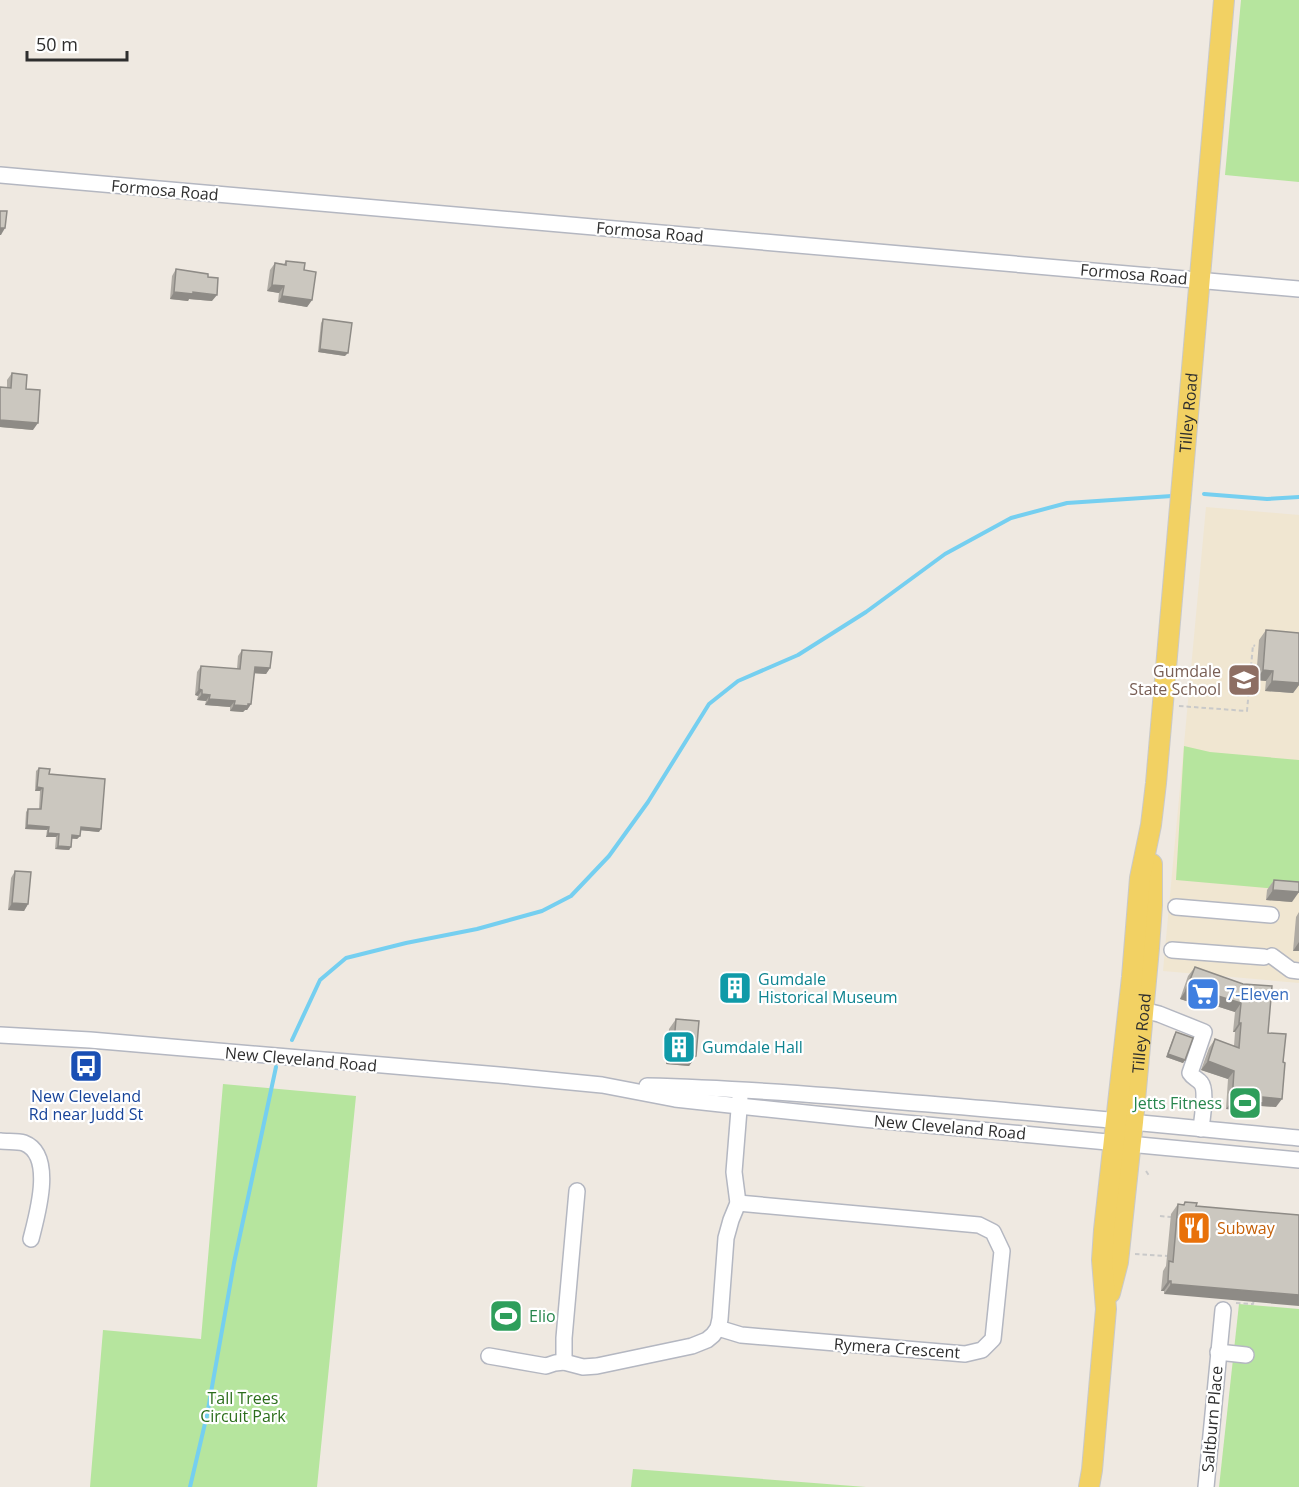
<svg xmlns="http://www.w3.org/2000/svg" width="1299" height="1487" font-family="'Open Sans',sans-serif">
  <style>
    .education { fill: #f0e6d1 }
    .green { fill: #b6e59e }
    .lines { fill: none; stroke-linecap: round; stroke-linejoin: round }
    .stream { stroke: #75cff0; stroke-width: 4 }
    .minor-casing { stroke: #b4b7c1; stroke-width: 18 }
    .major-casing { stroke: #c9c9c9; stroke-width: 22 }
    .path { stroke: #c9c9c9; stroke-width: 2; stroke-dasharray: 4.5 3; stroke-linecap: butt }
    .minor { stroke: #fff; stroke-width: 15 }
    .major { stroke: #f2d163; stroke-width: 20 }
    .wall { fill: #afaba4 }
    .shaded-wall { fill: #8e8b86 }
    .building { fill: #cbc7bf; stroke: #8e8b86; stroke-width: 1.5 }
    .labels { text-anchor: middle; stroke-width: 4.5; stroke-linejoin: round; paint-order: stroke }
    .street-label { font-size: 16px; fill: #2e2e2e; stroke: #fff }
    .education-label { font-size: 16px; fill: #785e54; stroke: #fff; text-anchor: end }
    .culture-label { font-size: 16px; fill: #0d838f; stroke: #fff; text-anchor: start }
    .shop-label { font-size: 16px; fill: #366cbe; stroke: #fff; text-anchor: start }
    .transit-label { font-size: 16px; fill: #164399; stroke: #fff }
    .leisure-label { font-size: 16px; fill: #27864d; stroke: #fff; text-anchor: end }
    .food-label { font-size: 16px; fill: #c56008; stroke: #fff; text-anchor: start }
    .park-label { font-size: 16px; fill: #2c6e1b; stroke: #fff }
  </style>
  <rect width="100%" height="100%" fill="#efe9e1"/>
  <polygon class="education" points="1206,507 1299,515 1299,983 1163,971"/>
  <g class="green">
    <polygon points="1241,0 1299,0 1299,182 1225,175"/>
    <polygon points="1184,746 1210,752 1299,760 1299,891 1176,880"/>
    <polygon points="223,1084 356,1096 317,1487 90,1487 103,1330 201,1339"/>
    <polygon points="1239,1304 1299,1309 1299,1487 1219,1487"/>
    <polygon points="633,1469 866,1487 631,1487"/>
  </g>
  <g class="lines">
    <g class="stream">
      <polyline points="1204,494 1267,499 1299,497"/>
      <polyline points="292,1040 320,980 346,958 406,943 477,929 542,911 571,896 609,856 648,802 709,704 738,681 798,655 866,612 945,554 1011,518 1067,503 1172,496"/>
      <polyline points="190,1487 207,1415 234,1263 276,1067"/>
    </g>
    <defs>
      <g id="minor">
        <polyline points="0,175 1299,289"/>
        <polyline points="1176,907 1271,915"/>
        <polyline points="1172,950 1264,957"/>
        <polyline points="1272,956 1291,970 1299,971"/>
        <path d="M1143 1010 1159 1014 1204 1032 1190 1073C1193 1078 1198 1079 1201 1083 1207 1090 1202 1119 1201 1129"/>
        <polyline points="0,1035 90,1040 499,1075 602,1085 675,1099 739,1106 863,1119 1299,1160"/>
        <path d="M647 1086C737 1088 825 1095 915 1103 1043 1113 1171 1126 1299 1138"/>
        <path d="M0 1141C7 1142 17 1141 24 1143 55 1155 37 1215 31 1239"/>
        <polyline points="718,1328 741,1335 965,1354 982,1350 993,1339 1002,1251 993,1232 979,1225 738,1203"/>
        <polyline points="1218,1352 1246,1355"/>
        <polyline points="489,1356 546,1366 555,1363 564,1362 583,1367 597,1366 692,1346 707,1340 713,1335 718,1328 720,1319 726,1238 731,1220 738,1203 734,1172 740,1097"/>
        <polyline points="564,1362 564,1338 577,1191"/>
        <polyline points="1206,1487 1223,1310"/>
      </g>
      <g id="major">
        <path id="s1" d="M1110 1293 1118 1262 1133 1122 1149 948 1152 905V864"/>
        <path id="s2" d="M1089 1487 1092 1470 1106 1309 1102 1260 1104 1230 1132 977 1140 878 1151 825 1156 783 1224 0"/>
      </g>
    </defs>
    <use href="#minor" class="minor-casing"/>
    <use href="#major" class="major-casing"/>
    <g class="path">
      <polyline points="1179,706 1247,711 1253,645 1255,646"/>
      <polyline points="1146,1171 1150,1177"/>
      <polyline points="1160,1216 1171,1217"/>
      <polyline points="1135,1254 1167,1256"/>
      <polyline points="1236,1303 1253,1304 1254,1300"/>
    </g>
    <use href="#minor" class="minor"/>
    <use href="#major" class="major"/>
  </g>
  <g class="wall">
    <polygon points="286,261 304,270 312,300 307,307 278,302 279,293 267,291 270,270 275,263 284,264"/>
    <polygon points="176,269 208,277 212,301 189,299 188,301 170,299 172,276"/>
    <polygon points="323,319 345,356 318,352 321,323"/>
    <polygon points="12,373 26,389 33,430 0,427 0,387 7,387 7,380"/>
    <polygon points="1266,630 1299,633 1299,685 1293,693 1265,691 1266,681 1256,680 1259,640"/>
    <polygon points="242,650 270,668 266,674 254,673 251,704 247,710 245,710 243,712 230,711 230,707 205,705 206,701 197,700 198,696 195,695 197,672 201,666 237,669 238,656"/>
    <polygon points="39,768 49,774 99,832 80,830 80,836 77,839 72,839 71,847 69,850 55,849 56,837 46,837 47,830 25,829 26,812 28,809 39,809 40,791 35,791 36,771"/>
    <polygon points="15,871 28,904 24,911 8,910 11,878"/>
    <polygon points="1274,880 1292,902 1266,900 1267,890"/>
    <polygon points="1299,912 1299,951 1293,951 1296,917"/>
    <polygon points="1195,967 1243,984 1268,1033 1276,1107 1261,1106 1257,1112 1226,1109 1228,1079 1201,1070 1209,1048 1215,1039 1234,1046 1235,1032 1233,1032 1235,1012 1213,1005 1211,1008 1208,1007 1208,1008 1180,999 1188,976"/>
    <polygon points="676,1019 696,1056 689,1066 666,1064 669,1029"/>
    <polygon points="1176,1032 1185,1060 1183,1063 1166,1057 1174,1035"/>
    <polygon points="1185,1202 1196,1206 1299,1215 1164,1294 1164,1291 1161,1291 1163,1271 1166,1266 1171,1214 1178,1204 1183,1205"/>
  </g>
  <g class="shaded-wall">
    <polygon points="0,228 5,228 1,235 0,235"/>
    <polygon points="272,285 284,286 279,293 267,291"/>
    <polygon points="174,292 193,292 217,295 212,301 189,299 188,301 170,299"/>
    <polygon points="282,296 312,300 307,307 278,302"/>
    <polygon points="320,349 348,353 345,356 318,352"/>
    <polygon points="0,420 38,423 33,430 0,427"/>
    <polygon points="255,667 270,668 266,674 250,673"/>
    <polygon points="1263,670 1273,671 1266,681 1256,680"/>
    <polygon points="1299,676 1299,685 1293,693 1265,691 1272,681"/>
    <polygon points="199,689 202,690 198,696 195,695"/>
    <polygon points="202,694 210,695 206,701 197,700"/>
    <polygon points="209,699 235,701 230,707 205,705"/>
    <polygon points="248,704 251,704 247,710 245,710 243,712 230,711 234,705"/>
    <polygon points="37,787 43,788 40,791 35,791"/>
    <polygon points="27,825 49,827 47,830 25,829"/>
    <polygon points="81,827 101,829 99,832 78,830"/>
    <polygon points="48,833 59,834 56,837 46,837"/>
    <polygon points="72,835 80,836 77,839 70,838"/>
    <polygon points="58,846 71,847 69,850 55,849"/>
    <polygon points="1273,890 1299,892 1292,902 1266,900"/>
    <polygon points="12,903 28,904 24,911 8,910"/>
    <polygon points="1299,942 1299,951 1293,951"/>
    <polygon points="1186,990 1218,996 1241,1003 1235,1012 1213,1005 1211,1008 1208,1007 1208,1008 1180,999"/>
    <polygon points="1239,1023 1241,1023 1235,1032 1233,1032"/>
    <polygon points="673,1054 696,1056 689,1066 666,1064"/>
    <polygon points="1168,1054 1185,1060 1183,1063 1166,1057"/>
    <polygon points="1208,1061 1234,1071 1228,1079 1201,1070"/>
    <polygon points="1263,1097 1282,1099 1276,1107 1261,1106 1257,1112 1226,1109 1232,1101"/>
    <polygon points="1168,1281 1171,1281 1164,1291 1161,1291"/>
    <polygon points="1171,1284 1299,1295 1299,1306 1164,1294"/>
  </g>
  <g class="building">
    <polygon points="0,211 7,211 5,228 0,228"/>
    <polygon points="286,261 305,263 304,270 316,272 312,300 282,296 284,286 272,285 275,263 286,265"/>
    <polygon points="176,269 208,274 208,277 218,278 217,295 193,292 193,294 174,292"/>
    <polygon points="323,319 352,323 348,353 320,349"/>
    <polygon points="12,373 27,375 26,389 40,390 38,423 0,420 0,387 11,388"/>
    <polygon points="1266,630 1299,633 1299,683 1272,681 1273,671 1263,670"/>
    <polygon points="242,650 272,652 270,668 255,667 251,704 248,704 248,706 234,705 235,701 209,699 210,695 202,694 202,690 199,689 201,666 240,669"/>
    <polygon points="39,768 50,769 49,774 105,779 101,829 81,827 80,836 72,835 71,847 58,846 59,834 48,833 49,827 27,825 28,809 41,809 43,788 37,787"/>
    <polygon points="15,871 31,872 28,904 12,903"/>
    <polygon points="1274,880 1299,882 1299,892 1273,890"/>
    <polygon points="1195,967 1243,984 1272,986 1268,1033 1286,1034 1283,1062 1285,1063 1282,1099 1263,1097 1263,1103 1232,1101 1234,1071 1208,1061 1215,1039 1239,1048 1241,1023 1239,1023 1241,1003 1218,996 1217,999 1214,998 1214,999 1186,990"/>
    <polygon points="676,1019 699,1021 696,1056 673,1054"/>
    <polygon points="1176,1032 1193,1038 1185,1060 1168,1054"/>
    <polygon points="1185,1202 1197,1203 1196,1206 1299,1215 1299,1295 1171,1284 1171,1281 1168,1281 1169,1261 1173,1262 1178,1204 1184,1205"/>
  </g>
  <defs>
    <symbol id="school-square" viewBox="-11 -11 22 22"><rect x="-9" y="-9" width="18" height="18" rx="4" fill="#8d6e63" stroke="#fff"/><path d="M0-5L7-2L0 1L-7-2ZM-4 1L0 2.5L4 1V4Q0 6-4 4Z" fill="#fff"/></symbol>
    <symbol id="building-square" viewBox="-11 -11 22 22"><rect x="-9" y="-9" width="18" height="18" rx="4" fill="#0f9aa8" stroke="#fff"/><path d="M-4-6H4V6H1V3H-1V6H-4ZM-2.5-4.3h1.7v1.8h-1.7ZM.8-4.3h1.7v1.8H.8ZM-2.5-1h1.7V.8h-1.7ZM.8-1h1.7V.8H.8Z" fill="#fff"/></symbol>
    <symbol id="supermarket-square" viewBox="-11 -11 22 22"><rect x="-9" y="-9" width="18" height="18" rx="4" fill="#3f7fe0" stroke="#fff"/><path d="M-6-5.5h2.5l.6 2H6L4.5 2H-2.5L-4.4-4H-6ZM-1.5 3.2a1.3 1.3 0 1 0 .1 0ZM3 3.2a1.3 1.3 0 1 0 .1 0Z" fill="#fff"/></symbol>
    <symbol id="bus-square" viewBox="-11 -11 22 22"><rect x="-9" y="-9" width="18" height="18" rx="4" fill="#1a4fb4" stroke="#fff"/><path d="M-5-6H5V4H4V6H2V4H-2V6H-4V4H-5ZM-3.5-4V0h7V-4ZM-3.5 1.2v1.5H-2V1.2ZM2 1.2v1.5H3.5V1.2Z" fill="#fff"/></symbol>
    <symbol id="stadium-square" viewBox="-11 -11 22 22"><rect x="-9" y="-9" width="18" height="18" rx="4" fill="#2e9e5b" stroke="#fff"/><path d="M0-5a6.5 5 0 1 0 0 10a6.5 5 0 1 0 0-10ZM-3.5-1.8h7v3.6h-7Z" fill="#fff"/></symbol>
    <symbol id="restaurant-square" viewBox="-11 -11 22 22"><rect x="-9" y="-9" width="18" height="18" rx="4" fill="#e8710a" stroke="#fff"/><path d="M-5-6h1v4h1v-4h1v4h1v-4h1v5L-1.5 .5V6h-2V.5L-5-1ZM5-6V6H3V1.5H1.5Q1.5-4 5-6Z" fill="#fff"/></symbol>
  </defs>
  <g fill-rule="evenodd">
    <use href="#school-square" x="1225" y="661" width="38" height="38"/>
    <use href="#building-square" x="716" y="969" width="38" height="38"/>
    <use href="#supermarket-square" x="1184" y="975" width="38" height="38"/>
    <use href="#building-square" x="660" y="1028" width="38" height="38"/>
    <use href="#bus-square" x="67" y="1047" width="38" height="38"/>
    <use href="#stadium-square" x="1226" y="1084" width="38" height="38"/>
    <use href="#restaurant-square" x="1175" y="1209" width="38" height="38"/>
    <use href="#stadium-square" x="487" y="1297" width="38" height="38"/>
  </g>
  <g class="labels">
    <g class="street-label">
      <text transform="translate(165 190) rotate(5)" y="6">Formosa Road</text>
      <text transform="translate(650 232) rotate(5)" y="6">Formosa Road</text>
      <text transform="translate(1134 274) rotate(5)" y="6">Formosa Road</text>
      <text dy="6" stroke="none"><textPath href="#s2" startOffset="1080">Tilley Road</textPath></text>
      <text dy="6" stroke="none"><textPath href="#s1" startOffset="262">Tilley Road</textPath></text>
      <text transform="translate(301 1059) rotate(5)" y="6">New Cleveland Road</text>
      <text transform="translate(950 1127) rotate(5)" y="6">New Cleveland Road</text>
      <text transform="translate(897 1348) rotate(4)" y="6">Rymera Crescent</text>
      <text transform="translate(1212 1419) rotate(-85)" y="6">Saltburn Place</text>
    </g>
    <g class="education-label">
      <text x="1221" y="677">Gumdale<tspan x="1221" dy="18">State School</tspan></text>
    </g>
    <g class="culture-label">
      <text x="758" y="985">Gumdale<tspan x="758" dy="18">Historical Museum</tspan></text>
      <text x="702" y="1053">Gumdale Hall</text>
    </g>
    <g class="shop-label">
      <text x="1226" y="1000">7-Eleven</text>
    </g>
    <g class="transit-label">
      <text x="86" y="1102">New Cleveland<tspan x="86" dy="18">Rd near Judd St</tspan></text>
    </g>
    <g class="leisure-label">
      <text x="1222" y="1109">Jetts Fitness</text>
      <text x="529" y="1322" text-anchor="start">Elio</text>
    </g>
    <g class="food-label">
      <text x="1217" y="1234">Subway</text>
    </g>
    <g class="park-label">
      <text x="243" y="1404">Tall Trees<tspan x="243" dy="18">Circuit Park</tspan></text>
    </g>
  </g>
  <path d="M27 51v9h100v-9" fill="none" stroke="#2e2e2e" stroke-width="3"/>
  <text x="36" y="51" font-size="18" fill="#2e2e2e" stroke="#ffffff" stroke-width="4.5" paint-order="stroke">50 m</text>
</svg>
